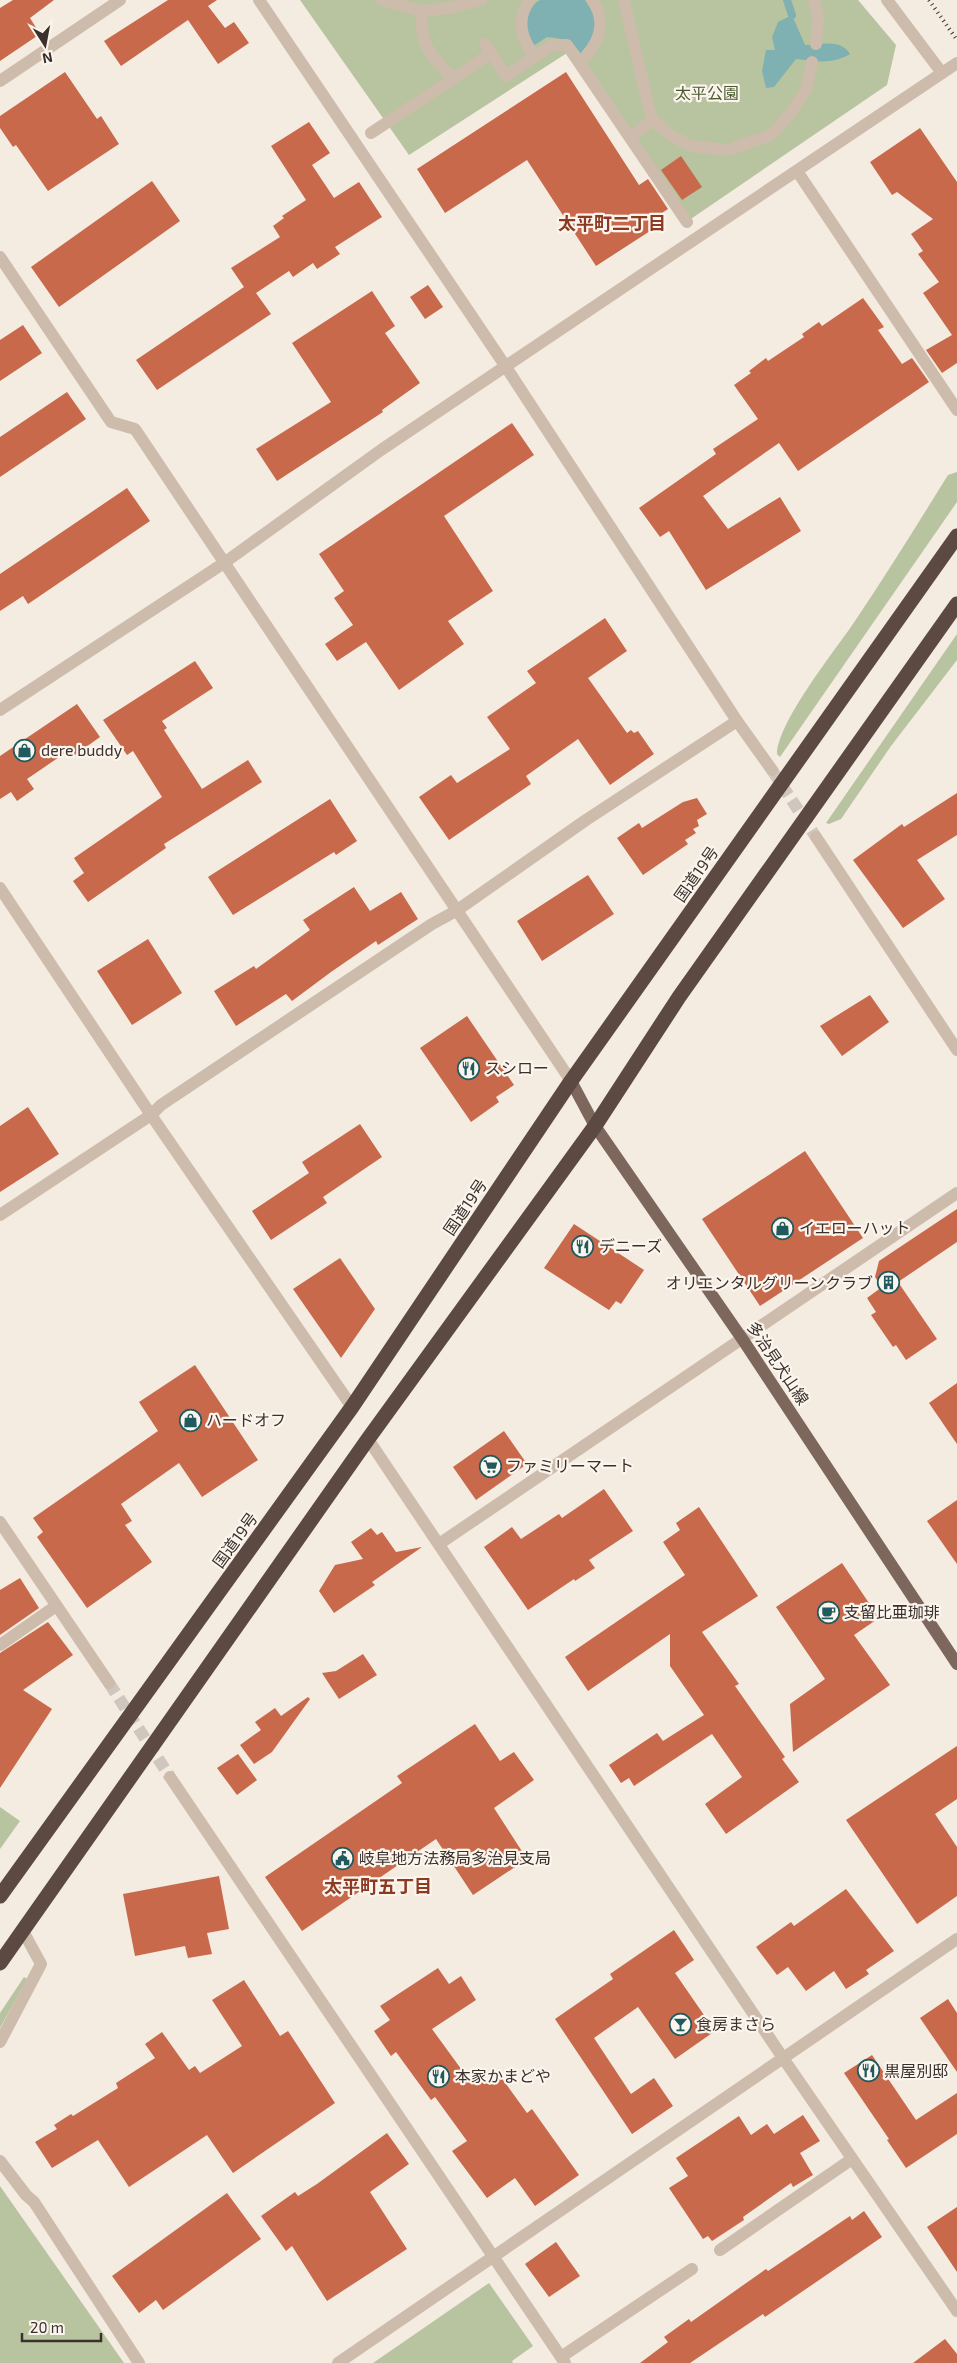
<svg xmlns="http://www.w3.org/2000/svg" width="957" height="2363" font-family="'Exo 2','Noto Sans JP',sans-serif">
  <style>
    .green { fill: #b8c4a0 }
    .water { fill: #7fb0b2 }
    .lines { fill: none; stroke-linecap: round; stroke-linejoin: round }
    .stream { stroke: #7fb0b2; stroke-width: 8 }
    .building { fill: #c8694b }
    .minor-tunnel { stroke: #cfc6bd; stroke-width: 12; stroke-dasharray: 12 6; stroke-linecap: butt }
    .minor { stroke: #cdbbac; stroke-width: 12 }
    .major { stroke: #7d675c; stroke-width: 12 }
    .highway { stroke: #5c4a42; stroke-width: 15 }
    .rail { stroke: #3b302b; stroke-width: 4; stroke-dasharray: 1 4; stroke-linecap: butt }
    .labels { text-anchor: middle; stroke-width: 4.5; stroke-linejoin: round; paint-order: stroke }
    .park-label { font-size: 16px; fill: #4a5a2e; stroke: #fbf5ee }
    .poi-label { font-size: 16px; fill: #3b302b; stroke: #fbf5ee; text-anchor: start }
    .street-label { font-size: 16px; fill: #3b302b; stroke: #fbf5ee }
    .neighbourhood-label { font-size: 18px; font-weight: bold; fill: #8c3b22; stroke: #fbf5ee }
  </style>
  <rect width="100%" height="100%" fill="#f4ebe1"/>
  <g class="green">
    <polygon points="300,0 858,0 896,45 887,85 682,225 567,53 409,155"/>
    <path d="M957 472V502L780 757 777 754C778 722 833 653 853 624 886 575 917 525 948 475Z"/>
    <polygon points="957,634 957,660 891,746 841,819 829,824 826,823"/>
    <polygon points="0,1807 20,1821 0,1849"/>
    <polygon points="24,1977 27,1979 0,2028 0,2013"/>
    <polygon points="0,2186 124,2363 0,2363"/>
    <polygon points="489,2283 533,2346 512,2361 513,2363 373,2363"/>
  </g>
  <g class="water">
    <path d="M540 0H585C602 22 598 36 582 55L570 40 547 37 533 46C525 30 522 10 540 0Z"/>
    <path d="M792 15 805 45C822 45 840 38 850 54 832 65 816 61 796 59L774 87 766 88 762 71 766 50H775L772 37 778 22Z"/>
  </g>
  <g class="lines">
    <polyline class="stream" points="787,0 792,15"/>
  </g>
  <g class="building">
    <polygon points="13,0 54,0 30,18 40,34 0,61 0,8"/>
    <polygon points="168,0 217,0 208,6 225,28 234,22 249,43 218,64 188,20 121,66 104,41"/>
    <polygon points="65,72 97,119 101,116 119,144 48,191 16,145 13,147 0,128 0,116"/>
    <polygon points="566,72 639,185 648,179 668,209 659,215 664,222 596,266 527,160 445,213 417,169"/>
    <polygon points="309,122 330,153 312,165 334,198 359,182 382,217 335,247 340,254 317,269 313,263 293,277 289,271 256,293 271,314 157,390 136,360 244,287 231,268 280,237 273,226 284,218 282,216 306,200 271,146"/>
    <polygon points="920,128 957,182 957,363 942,373 926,350 952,335 923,293 939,282 918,254 923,251 911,234 933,219 897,192 892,195 870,162"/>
    <polygon points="681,156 702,187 682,200 661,170"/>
    <polygon points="152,181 180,221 59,307 31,267"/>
    <polygon points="428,285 443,307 425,319 410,297"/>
    <polygon points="372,291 395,326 385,333 420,383 382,410 383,412 277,481 256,449 331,402 292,343"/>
    <polygon points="863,298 884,327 878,330 902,364 912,358 929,382 798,471 779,443 703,496 728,529 780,497 801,531 706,590 669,531 660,537 639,508 716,454 713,449 758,419 734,385 751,373 749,371 766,358 768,361 804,337 802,334 819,322 822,326"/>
    <polygon points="23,325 42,353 0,381 0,340"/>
    <polygon points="67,392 86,419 0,477 0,437"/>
    <polygon points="512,423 534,455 444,516 493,591 448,621 464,644 399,690 366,642 337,661 325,644 353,625 334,598 344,591 319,554"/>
    <polygon points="127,488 150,521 28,604 23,596 0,611 0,574"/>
    <polygon points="605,618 627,651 588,678 627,733 631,730 634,733 638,731 654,754 610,785 578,739 526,776 531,784 449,840 419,797 451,775 457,783 510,749 487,717 536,683 527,671"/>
    <polygon points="195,661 213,688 162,721 167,728 164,730 202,789 248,760 262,782 164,844 166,848 88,902 73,881 84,873 74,858 162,797 133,751 127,755 103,720"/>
    <polygon points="77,704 100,737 72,757 68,751 27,779 34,789 17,801 11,792 0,799 0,756"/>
    <polygon points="957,793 957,835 917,860 945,899 903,928 853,860 902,824 904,827"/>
    <polygon points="697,798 707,814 697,820 699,826 693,829 696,833 685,840 688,844 643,875 617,838 639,823 642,828 683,802"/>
    <polygon points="330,799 357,841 336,855 334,852 233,915 208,877"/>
    <polygon points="588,875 614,914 542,961 517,921"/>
    <polygon points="354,887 370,911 401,892 418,919 378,945 376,941 331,972 292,1001 286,994 236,1026 214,991 254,966 256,969 310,930 303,920"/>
    <polygon points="148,939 182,993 132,1025 97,971"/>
    <polygon points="870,995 889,1022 842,1056 820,1026"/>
    <polygon points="467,1016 514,1085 496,1097 499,1102 471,1122 420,1048"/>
    <polygon points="28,1107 59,1154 0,1192 0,1126"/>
    <polygon points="360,1124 382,1157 323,1197 327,1203 271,1240 252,1211 309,1173 302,1162"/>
    <polygon points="805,1151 863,1238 760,1306 702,1219"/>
    <polygon points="957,1209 957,1242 898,1282 937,1339 906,1360 896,1345 893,1347 871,1315 876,1312 867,1298 882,1287 875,1277 879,1261"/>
    <polygon points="574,1224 644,1270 621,1304 616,1301 609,1310 544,1268"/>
    <polygon points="340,1258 375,1309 341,1358 293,1289"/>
    <polygon points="195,1365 258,1460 202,1497 179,1463 121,1504 132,1521 125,1525 152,1562 87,1608 37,1537 43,1532 33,1518 158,1431 139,1402"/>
    <polygon points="957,1383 957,1444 929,1403"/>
    <polygon points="504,1431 527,1464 476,1500 453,1467"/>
    <polygon points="604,1489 633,1531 589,1560 595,1568 575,1581 574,1579 528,1610 484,1547 512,1527 521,1539 559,1514 562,1518"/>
    <polygon points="957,1500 957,1564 927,1521"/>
    <polygon points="699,1507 758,1596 702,1632 739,1684 735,1686 785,1757 782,1759 799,1782 726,1834 705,1804 742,1777 712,1734 634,1786 629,1778 621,1783 609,1765 657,1733 663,1741 704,1715 670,1666 670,1634 588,1691 565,1657 685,1575 663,1542 680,1530 676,1523"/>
    <polygon points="371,1528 377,1535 382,1532 396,1552 422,1547 372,1582 375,1585 334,1613 319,1591 335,1565 363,1559 351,1542"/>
    <polygon points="842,1563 879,1618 854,1635 890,1685 793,1752 790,1704 825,1679 776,1607"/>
    <polygon points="20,1578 39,1608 0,1635 0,1590"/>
    <polygon points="48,1622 73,1655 23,1690 52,1709 0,1788 0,1653"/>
    <polygon points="363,1654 377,1675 339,1699 322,1673 336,1671"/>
    <polygon points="308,1697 310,1699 272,1752 254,1764 240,1745 261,1730 255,1722 275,1708 281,1716"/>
    <polygon points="475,1724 500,1761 514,1752 534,1780 494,1808 527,1859 473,1895 436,1839 302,1931 265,1877 402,1783 397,1776"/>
    <polygon points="957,1746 957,1799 935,1814 957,1847 957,1896 917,1924 846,1820"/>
    <polygon points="238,1754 257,1780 237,1795 217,1768"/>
    <polygon points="219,1876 229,1929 207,1933 212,1954 188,1958 185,1946 135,1956 123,1894"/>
    <polygon points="846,1889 894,1951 866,1970 869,1974 846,1989 834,1971 806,1991 788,1967 777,1975 756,1947 791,1922 794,1926"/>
    <polygon points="674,1930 694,1960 675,1973 715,2031 675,2059 638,2007 594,2038 631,2094 654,2078 673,2106 632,2134 555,2019 613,1979 610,1974"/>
    <polygon points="438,1968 449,1984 461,1976 476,2000 432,2029 472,2084 479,2078 484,2084 498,2073 527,2113 532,2109 579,2175 535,2206 515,2178 487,2198 452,2151 467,2141 435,2097 431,2100 396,2052 391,2056 374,2031 390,2020 380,2006"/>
    <polygon points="244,1980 280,2036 288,2031 335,2103 233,2173 207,2135 129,2187 98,2140 52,2168 35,2142 57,2129 54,2125 71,2114 73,2116 118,2088 116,2083 155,2058 145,2044 162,2032 189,2070 195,2066 200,2073 242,2046 212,2000"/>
    <polygon points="948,1999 957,2013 957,2072 920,2018"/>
    <polygon points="872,2055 916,2120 957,2093 957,2134 906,2168 887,2140 889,2139 844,2073"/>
    <polygon points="803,2115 820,2141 800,2153 813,2175 793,2187 791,2183 743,2217 744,2220 712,2241 708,2236 703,2239 669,2188 688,2176 676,2158 739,2116 751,2135 767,2124 774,2134"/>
    <polygon points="387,2133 409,2164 370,2192 407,2249 327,2301 292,2246 286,2251 261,2216 295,2192 298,2196 317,2184"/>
    <polygon points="227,2193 261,2239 163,2310 156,2300 139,2313 112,2276"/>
    <polygon points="957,2207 957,2272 927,2227"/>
    <polygon points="864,2211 882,2237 765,2317 763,2314 690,2363 640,2363 668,2342 664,2337 689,2319 691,2322 766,2269 768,2271 850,2216 852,2220"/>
    <polygon points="556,2242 580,2276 549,2297 525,2264"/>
    <polygon points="945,2339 957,2354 957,2363 913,2363"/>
  </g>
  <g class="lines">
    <g class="minor-tunnel">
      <polyline points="772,770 816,837"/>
      <polyline points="109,1683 170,1777"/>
    </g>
    <g class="minor">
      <polyline points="259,0 506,367 737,721 772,770"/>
      <polyline points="382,0 421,11 449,8 481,0"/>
      <path d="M530 0C517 16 520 35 531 51"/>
      <polyline points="624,0 649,109 653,120 672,136 691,146 728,150 771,135 790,114 806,90 812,62"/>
      <polyline points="814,0 818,16 816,44"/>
      <polyline points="887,0 942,73"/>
      <path d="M421 11C422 50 428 51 453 79L491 53"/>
      <polyline points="485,44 506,76 552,45 567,45 687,222"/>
      <path d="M586 56C601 39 606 19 592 0"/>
      <polyline points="0,81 120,0"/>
      <polyline points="371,133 453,79"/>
      <polyline points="630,137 653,120"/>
      <polyline points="797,171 957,410"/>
      <polyline points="0,257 111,422 135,429 571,1081"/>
      <polyline points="0,710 224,563 381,450 957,63"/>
      <polyline points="816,837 957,1050"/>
      <polyline points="0,888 151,1115 352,1407"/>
      <polyline points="0,1215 151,1115 161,1105 432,924 456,911 586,820 737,721"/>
      <polyline points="368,1439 783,2058 957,2311"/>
      <polyline points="0,1522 109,1683"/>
      <polyline points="439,1544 957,1193"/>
      <polyline points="0,1645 56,1606"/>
      <polyline points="170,1777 565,2363"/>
      <polyline points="0,2042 41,1964 23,1931"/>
      <polyline points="0,2161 26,2195 34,2202 139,2363"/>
      <polyline points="720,2250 852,2159"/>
      <polyline points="561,2357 692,2269"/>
      <polyline points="338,2363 957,1939"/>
    </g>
    <polyline class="major" points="571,1081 595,1126 743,1340 957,1664"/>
    <g class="highway">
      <polyline points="0,1896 352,1407 571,1081 957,536"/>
      <polyline points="0,1963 368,1439 595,1126 679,997 957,604"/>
    </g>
    <polyline class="rail" points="929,0 957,40"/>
  </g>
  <defs>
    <symbol id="shop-ring" viewBox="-11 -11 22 22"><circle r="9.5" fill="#fbf5ee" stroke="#1f5a5e" stroke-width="1.5"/><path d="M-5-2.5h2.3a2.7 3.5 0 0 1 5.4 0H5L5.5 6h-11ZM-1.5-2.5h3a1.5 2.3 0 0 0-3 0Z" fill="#1f5a5e"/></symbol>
    <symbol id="restaurant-ring" viewBox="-11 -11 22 22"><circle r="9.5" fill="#fbf5ee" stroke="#1f5a5e" stroke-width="1.5"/><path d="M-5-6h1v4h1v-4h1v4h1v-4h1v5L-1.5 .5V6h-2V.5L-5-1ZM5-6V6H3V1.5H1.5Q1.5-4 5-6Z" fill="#1f5a5e"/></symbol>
    <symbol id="building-ring" viewBox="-11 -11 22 22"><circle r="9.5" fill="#fbf5ee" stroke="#1f5a5e" stroke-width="1.5"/><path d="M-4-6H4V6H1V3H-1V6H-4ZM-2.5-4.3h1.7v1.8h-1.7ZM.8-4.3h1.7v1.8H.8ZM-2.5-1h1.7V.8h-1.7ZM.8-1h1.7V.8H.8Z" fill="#1f5a5e"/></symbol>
    <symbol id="supermarket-ring" viewBox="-11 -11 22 22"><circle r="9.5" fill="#fbf5ee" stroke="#1f5a5e" stroke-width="1.5"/><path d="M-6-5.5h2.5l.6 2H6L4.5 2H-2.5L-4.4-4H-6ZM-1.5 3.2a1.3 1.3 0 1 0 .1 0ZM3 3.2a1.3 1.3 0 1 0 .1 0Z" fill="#1f5a5e"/></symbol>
    <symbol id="cafe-ring" viewBox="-11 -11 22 22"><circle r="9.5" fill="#fbf5ee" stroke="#1f5a5e" stroke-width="1.5"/><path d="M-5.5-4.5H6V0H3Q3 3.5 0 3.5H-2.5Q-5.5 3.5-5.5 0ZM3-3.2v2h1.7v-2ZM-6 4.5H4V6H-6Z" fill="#1f5a5e"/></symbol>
    <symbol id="civic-ring" viewBox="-11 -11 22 22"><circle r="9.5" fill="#fbf5ee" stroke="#1f5a5e" stroke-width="1.5"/><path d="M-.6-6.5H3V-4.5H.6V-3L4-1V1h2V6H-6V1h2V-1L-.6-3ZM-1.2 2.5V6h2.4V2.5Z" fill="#1f5a5e"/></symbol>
    <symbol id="bar-ring" viewBox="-11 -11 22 22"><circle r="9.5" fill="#fbf5ee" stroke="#1f5a5e" stroke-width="1.5"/><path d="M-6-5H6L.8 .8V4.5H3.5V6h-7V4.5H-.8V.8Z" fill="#1f5a5e"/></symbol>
  </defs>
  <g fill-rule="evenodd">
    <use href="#shop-ring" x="12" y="738" width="25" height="25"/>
    <use href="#restaurant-ring" x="456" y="1056" width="25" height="25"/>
    <use href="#shop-ring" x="770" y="1216" width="25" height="25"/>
    <use href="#restaurant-ring" x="570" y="1234" width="25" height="25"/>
    <use href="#building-ring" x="876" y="1270" width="25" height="25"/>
    <use href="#shop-ring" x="178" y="1408" width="25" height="25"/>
    <use href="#supermarket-ring" x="478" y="1454" width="25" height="25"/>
    <use href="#cafe-ring" x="816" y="1600" width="25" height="25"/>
    <use href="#civic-ring" x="330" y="1846" width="25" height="25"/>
    <use href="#bar-ring" x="668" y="2012" width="25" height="25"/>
    <use href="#restaurant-ring" x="856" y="2058" width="25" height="25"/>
    <use href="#restaurant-ring" x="426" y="2064" width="25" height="25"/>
  </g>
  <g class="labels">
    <g class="park-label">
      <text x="707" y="99">太平公園</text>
    </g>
    <g class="poi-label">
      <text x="41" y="756">dere buddy</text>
      <text x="485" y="1074">スシロー</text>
      <text x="799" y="1234">イエローハット</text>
      <text x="599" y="1252">デニーズ</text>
      <text x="873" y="1289" text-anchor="end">オリエンタルグリーンクラブ</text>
      <text x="206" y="1426">ハードオフ</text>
      <text x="506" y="1472">ファミリーマート</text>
      <text x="844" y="1618">支留比亜珈琲</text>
      <text x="359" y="1864">岐阜地方法務局多治見支局</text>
      <text x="696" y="2030">食房まさら</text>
      <text x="884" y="2077">黒屋別邸</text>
      <text x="455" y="2082">本家かまどや</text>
    </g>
    <g class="street-label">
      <text transform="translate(696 874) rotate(-55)" y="6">国道19号</text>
      <text transform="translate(465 1207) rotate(-56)" y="6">国道19号</text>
      <text transform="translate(778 1363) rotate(56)" y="6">多治見犬山線</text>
      <text transform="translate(235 1540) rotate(-54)" y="6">国道19号</text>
    </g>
    <g class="neighbourhood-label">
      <text x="612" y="230">太平町二丁目</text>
      <text x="378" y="1893">太平町五丁目</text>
    </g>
  </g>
  <g transform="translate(45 45) rotate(169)" stroke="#fbf5ee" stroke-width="4" paint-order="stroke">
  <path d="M0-4L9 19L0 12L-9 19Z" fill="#3b302b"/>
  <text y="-8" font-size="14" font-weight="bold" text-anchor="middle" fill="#3b302b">N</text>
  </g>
  <path d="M22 2333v8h79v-8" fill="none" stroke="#3b302b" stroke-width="2.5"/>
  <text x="30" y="2333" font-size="15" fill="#3b302b" stroke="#fbf5ee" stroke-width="4" paint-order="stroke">20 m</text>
</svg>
